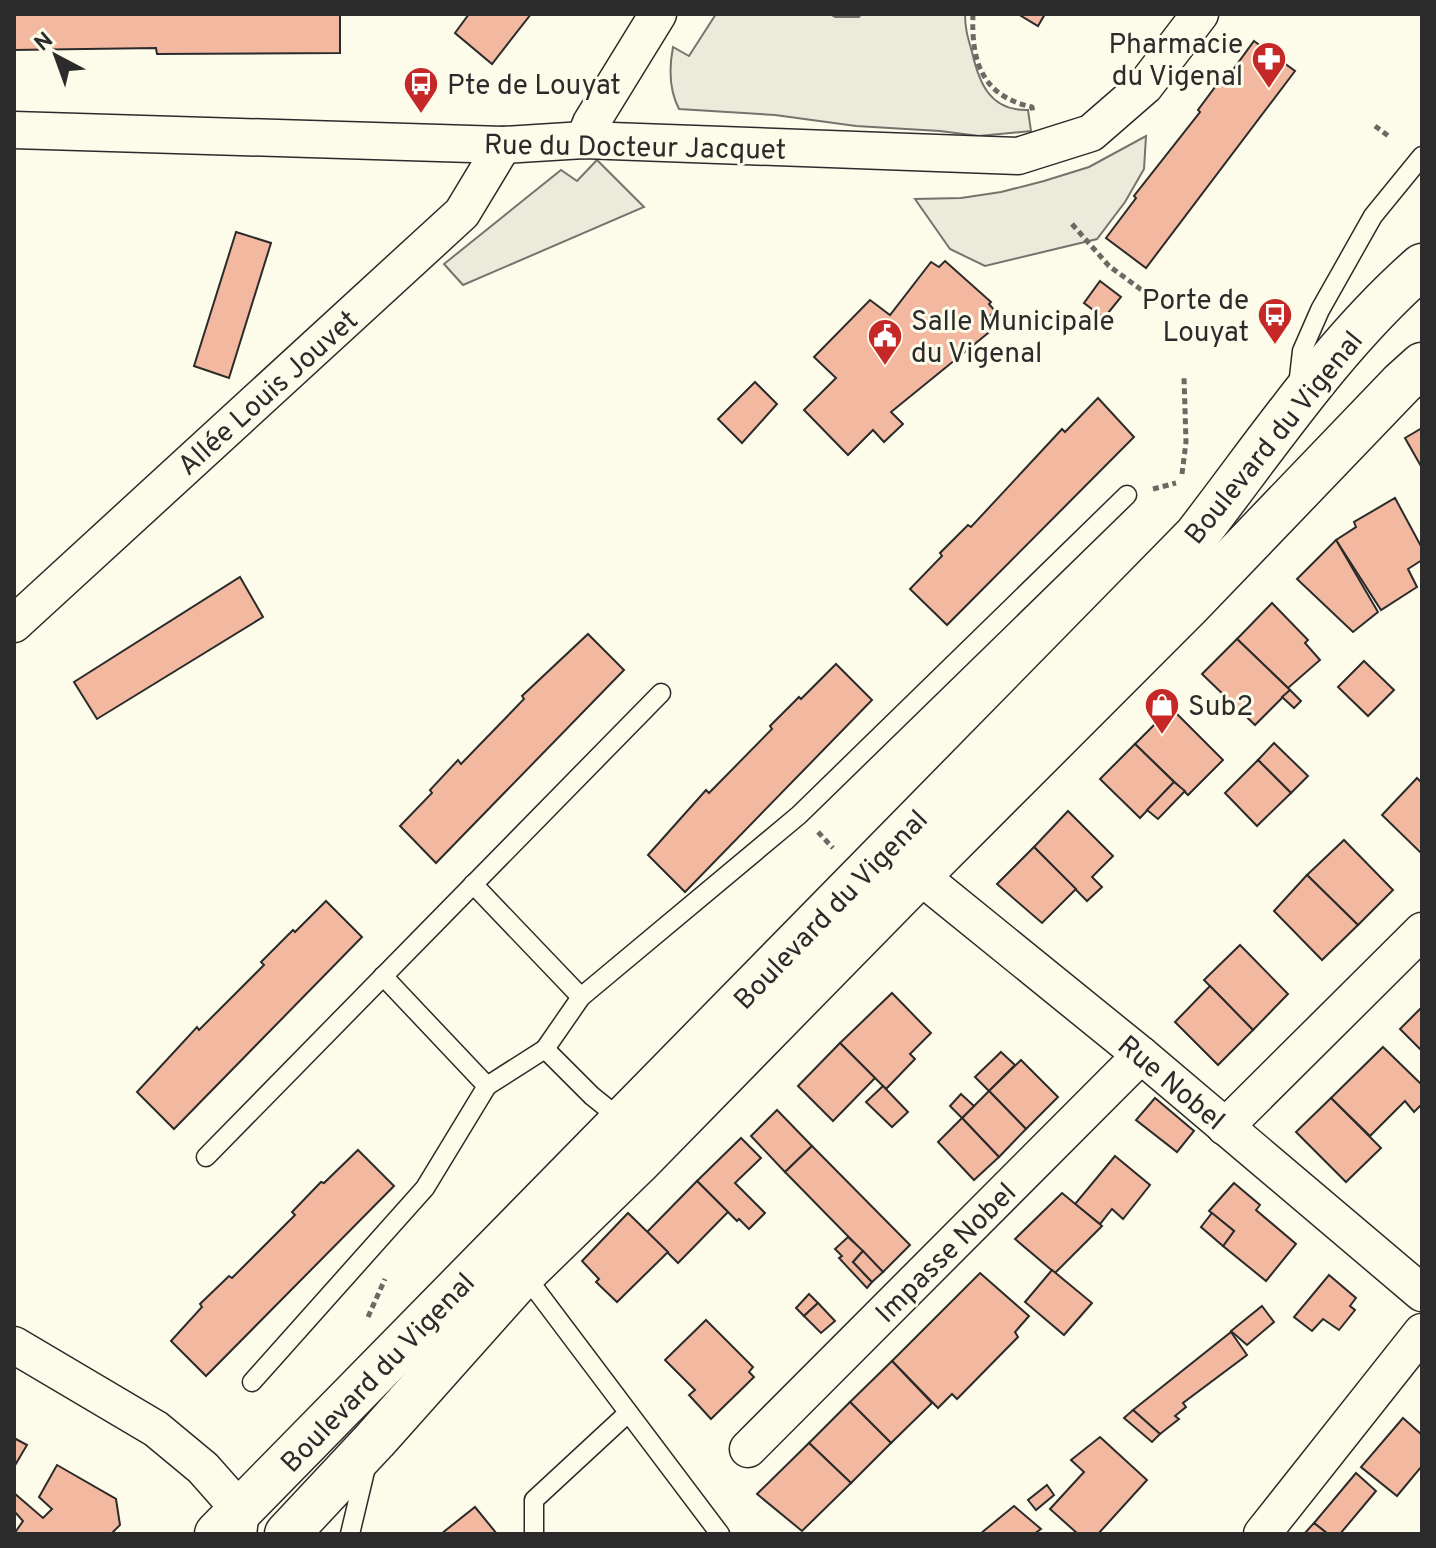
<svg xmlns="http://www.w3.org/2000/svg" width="1436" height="1548" font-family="Overpass,sans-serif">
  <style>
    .green { fill: #ecebdb; stroke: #74746e; stroke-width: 2 }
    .parking { fill: #eceadb; stroke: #74746e; stroke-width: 2 }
    .building { fill: #f2b8a0; stroke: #2b2b2b; stroke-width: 2 }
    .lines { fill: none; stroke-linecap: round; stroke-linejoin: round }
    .lane-casing { stroke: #2b2b2b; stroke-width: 21 }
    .street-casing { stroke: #2b2b2b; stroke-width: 39 }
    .primary-casing { stroke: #2b2b2b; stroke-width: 47 }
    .path { stroke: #6a6964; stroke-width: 5; stroke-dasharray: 6 4; stroke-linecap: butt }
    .lane { stroke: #fdfbea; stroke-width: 18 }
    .street { stroke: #fdfbea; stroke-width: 36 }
    .primary { stroke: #fdfbea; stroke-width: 44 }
    .labels { text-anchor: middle; stroke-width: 6; stroke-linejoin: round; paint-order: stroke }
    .poi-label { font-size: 28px; fill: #2b2b2b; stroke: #fdfbea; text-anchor: start }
    .street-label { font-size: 28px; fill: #2b2b2b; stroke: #fdfbea }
  </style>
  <rect width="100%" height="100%" fill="#fdfbea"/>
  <path class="green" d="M716 14H830L835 17H859L861 14H965C965 29 968 38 972 52 979 83 990 111 1028 110L1031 131 979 136 940 131 856 126 775 115 679 109C669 90 669 68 673 47L689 56Z"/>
  <g class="parking">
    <polygon points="1146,136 1144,169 1125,202 1097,239 985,266 950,249 915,199 961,198 1001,192 1044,181 1089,167"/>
    <polygon points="597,160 644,207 463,285 444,264 561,170 577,181"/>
  </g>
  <g class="building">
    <polygon points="14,14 340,14 340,53 157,54 156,48 14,50"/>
    <polygon points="469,14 531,14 492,64 455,33"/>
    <polygon points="1018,14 1045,14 1038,26"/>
    <polygon points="1254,41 1295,71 1146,268 1106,238 1136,198 1134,196 1200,112 1198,110 1221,79 1224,82"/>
    <polygon points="236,232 271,243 229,378 194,366"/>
    <polygon points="945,261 991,302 989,304 995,311 989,317 998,325 891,412 903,424 884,442 873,430 848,455 804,410 836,378 814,357 870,300 890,315 931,262 939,267"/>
    <polygon points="1100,281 1121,297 1104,318 1084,303"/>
    <polygon points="755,382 777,404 742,443 718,419"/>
    <polygon points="1098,398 1134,437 947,625 910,589 942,556 940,553 968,525 971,527 1062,429 1065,432"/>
    <polygon points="1422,428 1422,468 1405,438"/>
    <polygon points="1395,498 1422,548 1422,560 1408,569 1417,587 1381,610 1336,540 1356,527 1354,522"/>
    <polygon points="1336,540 1378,612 1353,632 1297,579"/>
    <polygon points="240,577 263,617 97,719 74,682"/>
    <polygon points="1272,603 1308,640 1305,643 1320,660 1288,688 1237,639"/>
    <polygon points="588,634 624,670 436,863 400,826 432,793 430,790 458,760 461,764 524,699 522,696"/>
    <polygon points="1237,639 1290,690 1255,725 1202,674"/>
    <polygon points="1364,661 1394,690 1368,716 1338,687"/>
    <polygon points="836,664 872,700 685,892 648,855 706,790 709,793 772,729 770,726 799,697 801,699"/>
    <polygon points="1290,690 1301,701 1294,708 1282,697"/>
    <polygon points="1171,708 1223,760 1188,795 1135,744"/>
    <polygon points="1274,743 1308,776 1291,793 1258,760"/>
    <polygon points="1135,744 1174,782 1140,818 1100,779"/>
    <polygon points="1258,760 1291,793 1257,826 1225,793"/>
    <polygon points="1417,778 1422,783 1422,854 1382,815"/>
    <polygon points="1174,782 1185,791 1158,819 1147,810"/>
    <polygon points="1068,811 1113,856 1092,877 1102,887 1087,901 1034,847"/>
    <polygon points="1344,840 1393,890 1358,925 1307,875"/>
    <polygon points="1034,847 1076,889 1042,923 997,884"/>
    <polygon points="1307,875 1358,925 1322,960 1274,911"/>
    <polygon points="326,901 362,937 174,1129 137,1092 197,1027 199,1030 264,965 261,962 293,930 295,932"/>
    <polygon points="1240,945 1288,994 1253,1030 1204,980"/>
    <polygon points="1210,986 1253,1030 1218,1065 1175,1022"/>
    <polygon points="892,993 931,1033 910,1054 915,1059 886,1089 840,1043"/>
    <polygon points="1422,1007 1422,1051 1400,1029"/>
    <polygon points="840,1043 875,1078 833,1121 798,1086"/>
    <polygon points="1383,1047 1422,1085 1422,1104 1414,1112 1405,1101 1370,1136 1331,1098"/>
    <polygon points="1001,1052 1015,1065 989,1091 975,1077"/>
    <polygon points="1021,1060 1058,1097 1026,1129 989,1091"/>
    <polygon points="883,1086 908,1112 892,1127 866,1102"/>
    <polygon points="989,1091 1026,1129 999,1157 962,1118"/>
    <polygon points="961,1094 974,1106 962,1118 950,1106"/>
    <polygon points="1155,1098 1194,1131 1177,1152 1136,1120"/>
    <polygon points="1331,1098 1381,1148 1346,1182 1296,1132"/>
    <polygon points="777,1110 812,1146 785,1172 751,1136"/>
    <polygon points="962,1118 999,1157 974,1180 938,1142"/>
    <polygon points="741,1138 761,1158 735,1183 765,1213 749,1229 739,1219 737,1221 697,1181"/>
    <polygon points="812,1146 910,1245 883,1272 785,1172"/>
    <polygon points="358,1150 394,1186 206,1376 171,1341 202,1307 200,1304 229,1276 232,1278 295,1215 292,1212 321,1182 324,1183"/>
    <polygon points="1115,1156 1150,1185 1123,1219 1112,1209 1100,1224 1075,1204"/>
    <polygon points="697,1181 728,1212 678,1263 647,1232"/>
    <polygon points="1234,1183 1260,1205 1256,1210 1296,1244 1266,1281 1223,1246 1234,1231 1209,1211"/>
    <polygon points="1062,1193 1102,1226 1055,1273 1015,1239"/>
    <polygon points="628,1213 668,1252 617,1302 596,1282 599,1279 582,1261"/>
    <polygon points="1212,1213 1234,1231 1223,1246 1201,1227"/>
    <polygon points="848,1237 863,1251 853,1262 872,1282 867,1288 839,1258 842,1256 835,1249"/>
    <polygon points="863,1251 883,1272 872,1282 853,1262"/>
    <polygon points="1052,1270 1092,1303 1064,1335 1025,1302"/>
    <polygon points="980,1273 1029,1316 1015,1332 1018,1337 957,1399 952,1394 938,1408 892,1361"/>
    <polygon points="1329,1275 1356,1298 1350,1306 1355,1310 1339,1330 1323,1319 1312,1331 1294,1317"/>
    <polygon points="809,1294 818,1303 804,1316 796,1308"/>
    <polygon points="818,1303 835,1321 821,1333 804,1316"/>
    <polygon points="1262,1306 1274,1322 1247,1345 1231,1331"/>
    <polygon points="706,1320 753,1367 749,1372 754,1377 711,1419 689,1395 695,1390 665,1360"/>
    <polygon points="1231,1332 1247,1355 1183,1403 1186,1407 1175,1416 1179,1419 1160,1434 1133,1410"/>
    <polygon points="892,1361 932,1403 891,1443 850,1402"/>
    <polygon points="850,1402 891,1443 851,1483 809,1443"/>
    <polygon points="1133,1410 1160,1434 1152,1442 1124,1418"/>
    <polygon points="1403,1418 1422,1435 1422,1466 1397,1496 1361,1467"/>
    <polygon points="1100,1437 1147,1480 1098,1534 1078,1534 1050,1509 1084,1472 1071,1460"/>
    <polygon points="14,1438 27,1445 14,1467"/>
    <polygon points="809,1443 851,1483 802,1531 757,1494"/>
    <polygon points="57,1465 116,1499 120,1525 111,1534 14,1534 23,1521 14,1511 14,1493 43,1518 52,1509 39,1497"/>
    <polygon points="1356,1473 1376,1491 1340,1534 1328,1534 1314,1523"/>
    <polygon points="1047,1485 1054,1495 1036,1510 1028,1500"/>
    <polygon points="1014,1506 1041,1529 1034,1534 980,1534"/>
    <polygon points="475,1507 497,1534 441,1534"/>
    <polygon points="1314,1523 1328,1534 1304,1534"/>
  </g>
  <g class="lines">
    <defs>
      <g id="lane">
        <polyline points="1298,386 1302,351 1320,310 1373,216 1422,156"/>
        <polyline points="473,884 581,997"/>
        <polyline points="383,976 487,1086"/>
        <polyline points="545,1049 592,1096 622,1120"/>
        <polyline points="206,1157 661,693"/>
        <polyline points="524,1274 720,1534"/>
        <polyline points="252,1382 425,1188 487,1086 545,1049 581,997 799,815 1127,495"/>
        <polyline points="350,1534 366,1467"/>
        <polyline points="534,1534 534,1500 628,1413"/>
      </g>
      <g id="street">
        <polyline points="14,130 503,145 584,140 1018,156 1091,133 1145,86 1200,14"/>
        <polyline points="584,140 591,123 658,14"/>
        <polyline points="14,624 462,213 503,145"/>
        <polyline points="919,875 1141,1055 1422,1293"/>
        <polyline points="1225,1127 1422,931"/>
        <polyline points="14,1345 156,1429 203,1468 241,1511 238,1534"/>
        <polyline points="748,1449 1141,1055"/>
        <polyline points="1262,1534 1422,1332"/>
      </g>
      <g id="primary">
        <path d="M217 1534 1196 536C1267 444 1334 343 1422 266"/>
        <polyline points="287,1534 375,1440 524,1273 637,1163 919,875 1189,605 1402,383 1422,365"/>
      </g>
    </defs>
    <use href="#lane" class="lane-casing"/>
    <use href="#street" class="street-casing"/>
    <use href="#primary" class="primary-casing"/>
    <g class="path">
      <path d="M973 14C971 62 982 96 1032 107L1033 113"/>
      <polyline points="1375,126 1391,138"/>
      <polyline points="1072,224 1109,266 1169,310"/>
      <polyline points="1182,474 1186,442 1184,377"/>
      <polyline points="1153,489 1176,483"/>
      <polyline points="818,832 833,848"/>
      <polyline points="368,1317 385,1279"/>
    </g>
    <use href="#lane" class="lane"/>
    <use href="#street" class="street"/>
    <use href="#primary" class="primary"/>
  </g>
  <defs>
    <symbol id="pharmacy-pin" viewBox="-11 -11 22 30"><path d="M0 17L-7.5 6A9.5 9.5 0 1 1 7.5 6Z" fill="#c62828" stroke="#fdfbea"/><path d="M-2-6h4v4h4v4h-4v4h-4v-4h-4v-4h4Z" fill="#fff"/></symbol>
    <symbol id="bus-pin" viewBox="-11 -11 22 30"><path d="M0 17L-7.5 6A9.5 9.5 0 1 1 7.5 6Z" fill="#c62828" stroke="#fdfbea"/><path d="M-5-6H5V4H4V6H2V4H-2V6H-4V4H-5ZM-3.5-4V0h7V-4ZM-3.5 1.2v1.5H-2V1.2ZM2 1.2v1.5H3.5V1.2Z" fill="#fff"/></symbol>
    <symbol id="civic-pin" viewBox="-11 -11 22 30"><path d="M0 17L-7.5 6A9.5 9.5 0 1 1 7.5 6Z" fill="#c62828" stroke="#fdfbea"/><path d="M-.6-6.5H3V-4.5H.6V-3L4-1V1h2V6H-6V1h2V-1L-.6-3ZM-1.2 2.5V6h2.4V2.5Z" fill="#fff"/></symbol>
    <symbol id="shop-pin" viewBox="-11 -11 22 30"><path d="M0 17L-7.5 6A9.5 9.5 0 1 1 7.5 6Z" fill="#c62828" stroke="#fdfbea"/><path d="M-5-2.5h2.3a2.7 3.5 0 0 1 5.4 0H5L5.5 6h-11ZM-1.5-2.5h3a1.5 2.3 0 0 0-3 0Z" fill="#fff"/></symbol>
  </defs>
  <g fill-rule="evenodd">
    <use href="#pharmacy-pin" x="1249" y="39" width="40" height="54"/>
    <use href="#bus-pin" x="401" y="64" width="40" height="54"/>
    <use href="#bus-pin" x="1255" y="295" width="40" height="54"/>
    <use href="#civic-pin" x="865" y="316" width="40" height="54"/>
    <use href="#shop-pin" x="1142" y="685" width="40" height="54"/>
  </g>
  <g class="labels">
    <g class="poi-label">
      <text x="1243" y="53" text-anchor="end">Pharmacie<tspan x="1243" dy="32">du Vigenal</tspan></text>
      <text x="447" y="94">Pte de Louyat</text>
      <text x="1249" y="309" text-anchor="end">Porte de<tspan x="1249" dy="32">Louyat</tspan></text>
      <text x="911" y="330">Salle Municipale<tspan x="911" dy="32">du Vigenal</tspan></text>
      <text x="1188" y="715">Sub2</text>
    </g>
    <g class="street-label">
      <text transform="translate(635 146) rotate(1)" y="10">Rue du Docteur Jacquet</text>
      <text transform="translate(267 392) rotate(-42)" y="10">Allée Louis Jouvet</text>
      <text transform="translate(1273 437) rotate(-51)" y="10">Boulevard du Vigenal</text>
      <text transform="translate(830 909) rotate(-46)" y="10">Boulevard du Vigenal</text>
      <text transform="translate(1172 1082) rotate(40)" y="10">Rue Nobel</text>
      <text transform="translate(945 1252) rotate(-45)" y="10">Impasse Nobel</text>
      <text transform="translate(377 1372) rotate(-46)" y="10">Boulevard du Vigenal</text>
    </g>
  </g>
  <rect width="1436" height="1548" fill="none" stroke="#2b2b2b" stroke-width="32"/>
  <g transform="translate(56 56) rotate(319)" stroke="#fdfbea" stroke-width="6" paint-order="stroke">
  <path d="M0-6L14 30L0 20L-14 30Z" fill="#2b2b2b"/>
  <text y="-12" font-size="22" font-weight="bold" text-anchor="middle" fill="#2b2b2b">N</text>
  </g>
</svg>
